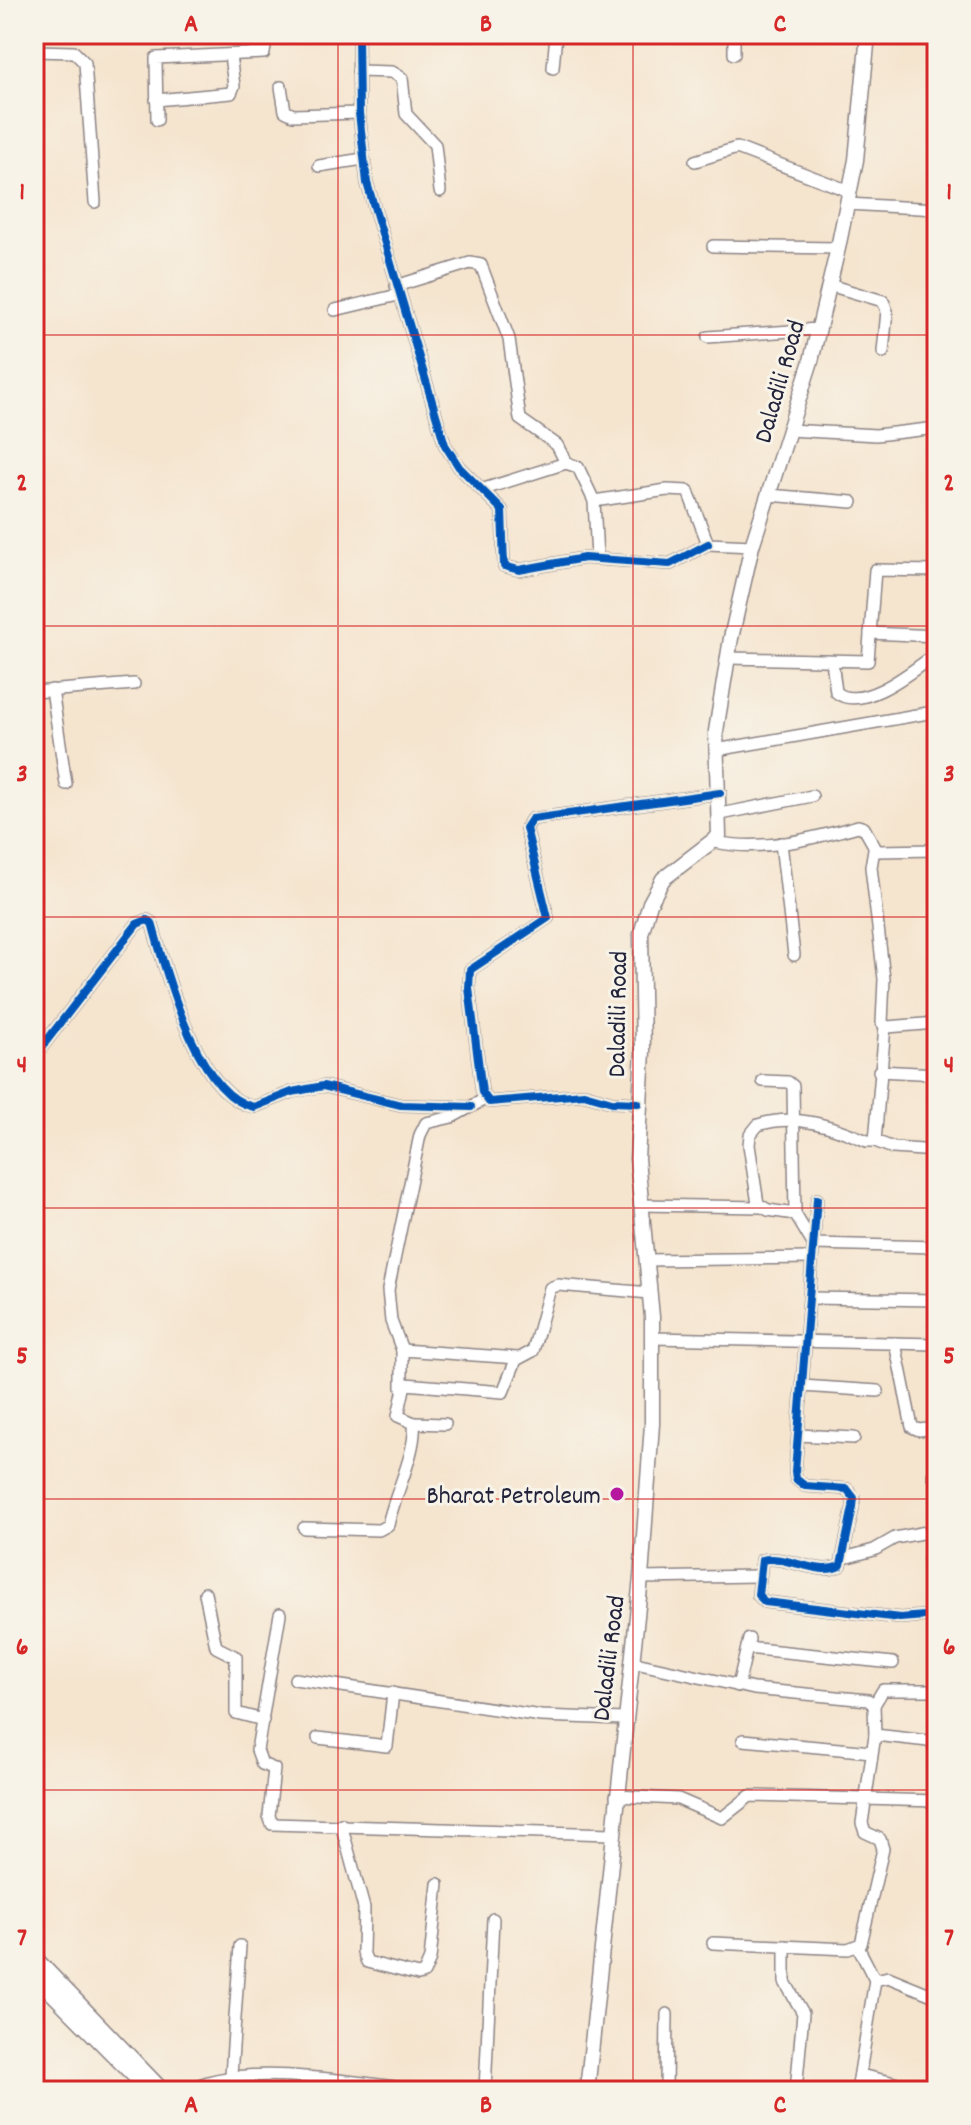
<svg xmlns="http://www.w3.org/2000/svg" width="971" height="2125" font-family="Dekko,sans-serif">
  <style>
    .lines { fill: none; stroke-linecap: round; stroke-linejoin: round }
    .minor-casing { stroke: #8c8384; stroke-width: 14 }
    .major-casing { stroke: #8c8384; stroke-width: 17 }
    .minor { stroke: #fff; stroke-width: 11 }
    .major { stroke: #fff; stroke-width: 14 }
    .cycleway-casing { stroke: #f7f3e8; stroke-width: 13 }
    .cycleway { stroke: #0057b8; stroke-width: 8 }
    .grid { fill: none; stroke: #d62828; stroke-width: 2; stroke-opacity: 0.55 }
    .poi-dot { fill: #b5179e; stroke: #f7f3e8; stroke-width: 3 }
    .labels { text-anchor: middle; stroke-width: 6; stroke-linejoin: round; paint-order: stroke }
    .street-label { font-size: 26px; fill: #22223b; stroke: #f7f3e8 }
    .poi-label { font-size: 26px; fill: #22223b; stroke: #f7f3e8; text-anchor: end }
    .neatline { fill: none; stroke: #d62828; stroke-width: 3 }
    .grid-label { font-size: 26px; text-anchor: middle; font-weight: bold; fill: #d62828 }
  </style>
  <rect width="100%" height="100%" fill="#f7f3e8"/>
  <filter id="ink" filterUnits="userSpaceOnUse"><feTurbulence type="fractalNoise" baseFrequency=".0125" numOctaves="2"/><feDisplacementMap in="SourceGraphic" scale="16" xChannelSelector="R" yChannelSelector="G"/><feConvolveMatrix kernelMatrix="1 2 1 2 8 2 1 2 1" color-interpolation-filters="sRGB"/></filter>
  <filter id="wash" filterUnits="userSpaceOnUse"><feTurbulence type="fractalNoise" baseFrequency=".006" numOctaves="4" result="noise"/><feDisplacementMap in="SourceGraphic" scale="32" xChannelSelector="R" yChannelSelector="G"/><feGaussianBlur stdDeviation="1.8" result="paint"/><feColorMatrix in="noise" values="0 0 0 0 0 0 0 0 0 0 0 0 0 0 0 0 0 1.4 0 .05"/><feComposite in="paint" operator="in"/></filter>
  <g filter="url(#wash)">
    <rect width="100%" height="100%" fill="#f5e4ce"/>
  </g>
  <g filter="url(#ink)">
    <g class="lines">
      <defs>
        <g id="minor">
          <polyline points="358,34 359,113 367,183 445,445 459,467 502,510 504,566 519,570 584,558 670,564 708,544"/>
          <polyline points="34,51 74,52 85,63 95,202"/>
          <polyline points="734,54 734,34"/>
          <polyline points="553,68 556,34"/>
          <polyline points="358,71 392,72 402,78 406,114 435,145 440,191"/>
          <polyline points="281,87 285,111 293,115 359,113"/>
          <polyline points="156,100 231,93 234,86 230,55"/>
          <polyline points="157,120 156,58 264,53 267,34"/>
          <polyline points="695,161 737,148 849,191"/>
          <polyline points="319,166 363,159"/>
          <polyline points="847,204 937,209"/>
          <polyline points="713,246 838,248"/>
          <polyline points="829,285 883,301 887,311 883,352"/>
          <polyline points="396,286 470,263 481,265 509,339 520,419 557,445 566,463"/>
          <polyline points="335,310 398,295"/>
          <polyline points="708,337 818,329"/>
          <polyline points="789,430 876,435 937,428"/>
          <polyline points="484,489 566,463 578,467 594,501 597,558"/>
          <polyline points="769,495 852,502"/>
          <polyline points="594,501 667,490 688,491 708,544 752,546"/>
          <polyline points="870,633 937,636"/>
          <polyline points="729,658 868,661 875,570 937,571"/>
          <path d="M832 661 836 692C862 714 916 668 937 653"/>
          <polyline points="52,690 66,784"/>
          <polyline points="34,692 134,684"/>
          <polyline points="716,750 928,713"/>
          <polyline points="721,814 812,796"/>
          <path d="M715 842C763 852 812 839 858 826L864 828 877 851 937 850"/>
          <polyline points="781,843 794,955"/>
          <polyline points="874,849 871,867 884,979 882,1023 887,1027 937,1023"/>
          <path d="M885 1026 875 1141H867C832 1126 797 1113 758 1125L750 1135 749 1145 758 1204 768 1210 795 1214 813 1244 937 1247"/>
          <path d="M34 1057 137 924 147 920 152 923C166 972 197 1096 254 1107L292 1092 323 1086 401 1105 471 1107"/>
          <polyline points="879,1071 937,1074"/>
          <polyline points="763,1081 788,1082 793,1086 795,1214"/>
          <polyline points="638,1103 612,1102 584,1094 489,1102 482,1092 469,988 470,970 548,918 526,828 532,819 720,793"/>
          <polyline points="875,1141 893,1148 937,1151"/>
          <path d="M817 1199 795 1471 796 1479 805 1486 847 1489 854 1498 853 1507 841 1565C820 1578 786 1554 762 1560L758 1595 765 1602 900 1618 937 1615"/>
          <polyline points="640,1205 761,1207"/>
          <polyline points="646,1260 812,1258"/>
          <polyline points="809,1298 937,1300"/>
          <polyline points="652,1338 937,1344"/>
          <polyline points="895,1343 912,1427 919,1430 937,1428"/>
          <polyline points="402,1350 518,1358"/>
          <polyline points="802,1386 878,1391"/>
          <polyline points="402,1388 402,1350 391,1321 388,1290 420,1135 426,1123 452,1117 485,1099"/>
          <polyline points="414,1423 445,1424"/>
          <polyline points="798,1435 854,1438"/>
          <polyline points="933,1475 937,1483"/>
          <path d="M304 1528 379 1530 388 1525C394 1495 417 1452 414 1423L398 1416 405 1384 503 1392 516 1360 533 1351 550 1288 558 1285 650 1293"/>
          <polyline points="844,1558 874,1550 895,1538 937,1530"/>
          <polyline points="929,1558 937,1590"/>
          <polyline points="641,1578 757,1576"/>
          <polyline points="205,1593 216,1647 236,1657 236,1713 263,1720"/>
          <polyline points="280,1614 257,1750 262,1764 274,1769 269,1816 272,1824 612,1834"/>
          <polyline points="747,1648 893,1663"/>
          <polyline points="631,1662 754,1689 868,1700 874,1705 875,1735 937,1742"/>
          <polyline points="295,1679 541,1716 624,1719"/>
          <polyline points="738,1686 749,1639"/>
          <polyline points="874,1705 883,1690 937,1690"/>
          <polyline points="318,1738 387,1746 393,1693"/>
          <polyline points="743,1740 872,1752"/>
          <polyline points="616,1796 678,1799 722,1818 750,1796 937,1801"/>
          <polyline points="341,1824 364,1908 363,1952 367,1962 418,1975 424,1973 430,1959 438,1884"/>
          <polyline points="713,1943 848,1949 861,1944 883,1849 880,1839 865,1832 862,1823 875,1735"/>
          <polyline points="785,1946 785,1982 803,2013 796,2091"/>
          <polyline points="858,1947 875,1980"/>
          <polyline points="231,2075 240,1946"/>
          <polyline points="860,2075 930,2091"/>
          <path d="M187 2091C239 2059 367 2085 429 2091"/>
          <polyline points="485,2091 493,1919"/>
          <polyline points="666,2091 667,2014"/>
          <polyline points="857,2091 875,1980 888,1977 937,1997"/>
        </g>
        <g id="major">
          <polyline points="34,1957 163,2091"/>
          <polyline points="34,1975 149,2091"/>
          <polyline points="587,2091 641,1578 652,1424 652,1317 637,1159 643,1051 641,934 650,903 663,879 719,836 716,731 731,638 752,546 811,361 838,248 856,160 868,34"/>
        </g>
      </defs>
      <use href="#minor" class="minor-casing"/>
      <use href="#major" class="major-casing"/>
      <use href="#minor" class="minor"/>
      <use href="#major" class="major"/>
      <defs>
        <g id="cycleway">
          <polyline points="358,34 359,113 367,183 445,445 459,467 502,510 504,566 519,570 584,558 670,564 708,544"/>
          <path d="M34 1057 137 924 147 920 152 923C166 972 197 1096 254 1107L292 1092 323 1086 401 1105 471 1107"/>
          <polyline points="638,1103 612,1102 584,1094 489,1102 482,1092 469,988 470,970 548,918 526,828 532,819 720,793"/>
          <path d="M817 1199 795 1471 796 1479 805 1486 847 1489 854 1498 853 1507 841 1565C820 1578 786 1554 762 1560L758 1595 765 1602 900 1618 937 1615"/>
        </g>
      </defs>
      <use href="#cycleway" class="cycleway-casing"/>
      <use href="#cycleway" class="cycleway"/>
    </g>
  </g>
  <path class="grid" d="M338 34V2091M633 34V2091M34 335H937M34 626H937M34 917H937M34 1208H937M34 1499H937M34 1790H937"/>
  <circle class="poi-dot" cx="617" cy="1494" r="8"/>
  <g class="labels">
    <g class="street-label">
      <text transform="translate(778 381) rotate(-74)" y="9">Daladili Road</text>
      <text transform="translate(616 1014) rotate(-89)" y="9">Daladili Road</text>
      <text transform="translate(607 1658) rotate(-83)" y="9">Daladili Road</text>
    </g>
    <g class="poi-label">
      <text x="601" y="1503">Bharat Petroleum</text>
    </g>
  </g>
  <rect width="971" height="2125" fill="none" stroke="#f7f3e8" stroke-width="88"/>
  <rect x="44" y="44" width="883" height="2037" class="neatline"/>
  <g class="grid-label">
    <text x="191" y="31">A</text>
    <text x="486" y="31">B</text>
    <text x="780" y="31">C</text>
    <text x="22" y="199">1</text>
    <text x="949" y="199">1</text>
    <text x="22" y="490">2</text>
    <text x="949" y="490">2</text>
    <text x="22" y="781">3</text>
    <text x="949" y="781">3</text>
    <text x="22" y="1072">4</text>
    <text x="949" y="1072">4</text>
    <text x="22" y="1363">5</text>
    <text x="949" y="1363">5</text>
    <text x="22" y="1654">6</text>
    <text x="949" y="1654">6</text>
    <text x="22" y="1945">7</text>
    <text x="949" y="1945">7</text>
    <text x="191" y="2112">A</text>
    <text x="486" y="2112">B</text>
    <text x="780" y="2112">C</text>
  </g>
</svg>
